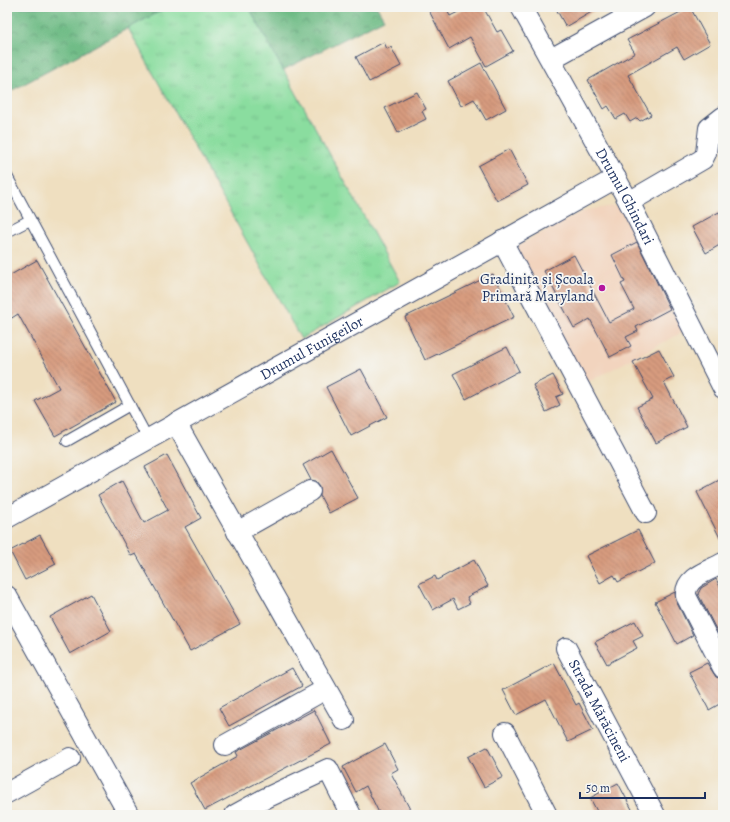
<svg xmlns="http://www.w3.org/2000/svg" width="730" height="822" font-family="Alegreya,serif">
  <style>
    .built { fill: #f2d4be }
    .grass { fill: url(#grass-tufts); stroke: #52867e }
    .forest { fill: url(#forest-crowns); stroke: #457672 }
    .building { fill: url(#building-back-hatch) }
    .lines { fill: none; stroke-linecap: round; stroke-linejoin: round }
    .service-casing { stroke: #3b496d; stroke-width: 12 }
    .minor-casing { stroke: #3b496d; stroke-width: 22 }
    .service { stroke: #fff; stroke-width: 10 }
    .minor { stroke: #fff; stroke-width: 20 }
    .poi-dot { fill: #b5179e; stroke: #f6f6f2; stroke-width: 1.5 }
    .labels { text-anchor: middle; stroke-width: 3.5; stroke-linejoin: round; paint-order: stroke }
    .street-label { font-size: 15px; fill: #1b2f5e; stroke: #f6f6f2 }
    .poi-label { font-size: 15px; fill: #1b2f5e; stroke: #f6f6f2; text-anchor: end }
  </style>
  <defs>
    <pattern id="grass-tufts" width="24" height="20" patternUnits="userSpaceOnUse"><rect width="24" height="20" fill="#8add9f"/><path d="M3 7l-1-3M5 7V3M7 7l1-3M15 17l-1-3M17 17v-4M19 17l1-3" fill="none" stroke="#76be8b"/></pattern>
    <pattern id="forest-crowns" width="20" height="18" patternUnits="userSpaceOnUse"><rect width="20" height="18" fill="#6fbc86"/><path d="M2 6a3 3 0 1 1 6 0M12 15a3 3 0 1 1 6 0" fill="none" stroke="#5a9971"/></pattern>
    <pattern id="building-back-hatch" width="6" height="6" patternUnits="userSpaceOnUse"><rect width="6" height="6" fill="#d79b7e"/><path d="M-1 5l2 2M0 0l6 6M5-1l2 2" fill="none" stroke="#ae7f6a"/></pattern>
  </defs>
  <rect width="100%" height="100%" fill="#f6f6f2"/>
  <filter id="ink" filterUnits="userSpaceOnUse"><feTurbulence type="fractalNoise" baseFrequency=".025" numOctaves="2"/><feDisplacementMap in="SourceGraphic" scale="8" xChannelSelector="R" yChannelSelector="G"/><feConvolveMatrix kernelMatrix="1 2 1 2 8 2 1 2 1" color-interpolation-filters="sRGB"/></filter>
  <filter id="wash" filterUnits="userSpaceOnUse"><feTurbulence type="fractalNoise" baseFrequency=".012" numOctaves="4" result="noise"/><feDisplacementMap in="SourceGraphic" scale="16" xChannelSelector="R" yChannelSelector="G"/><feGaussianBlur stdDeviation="0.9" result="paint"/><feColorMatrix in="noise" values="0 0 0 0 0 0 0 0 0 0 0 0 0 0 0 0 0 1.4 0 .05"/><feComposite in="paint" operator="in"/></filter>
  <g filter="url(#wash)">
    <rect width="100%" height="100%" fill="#efdfc0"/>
    <polygon class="built" points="614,206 628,212 689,329 586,383 515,247 586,210"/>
    <polygon class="grass" points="168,7 249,7 400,282 301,339 128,28"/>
    <g class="forest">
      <polygon points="7,7 168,7 7,93"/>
      <polygon points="249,7 377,7 384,19 283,70"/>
    </g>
    <g id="blocks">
      <g class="building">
        <polygon points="427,7 445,7 450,16 468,7 483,7 497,32 501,30 513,51 486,66 470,37 449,49"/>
        <polygon points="555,7 600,7 566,27"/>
        <polygon points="690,7 710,44 684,59 677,47 628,75 651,115 640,121 637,118 630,122 625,114 616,119 608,106 604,109 588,80 635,53 627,40"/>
        <polygon points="384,42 387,49 391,47 401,66 369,82 356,57"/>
        <polygon points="481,63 506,109 486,120 474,99 461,106 448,81"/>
        <polygon points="417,92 426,109 422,111 426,119 398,133 385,108"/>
        <polygon points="509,149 528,185 497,201 478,166"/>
        <polygon points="719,212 723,220 723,243 706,253 692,227"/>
        <polygon points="637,242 670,309 636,327 638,331 626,337 631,346 610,357 590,319 574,328 544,271 574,255 609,322 634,309 621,284 625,282 612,255"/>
        <polygon points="37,260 116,402 55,436 35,401 59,388 18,314 7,321 7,277"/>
        <polygon points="493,274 514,317 425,360 405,317"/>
        <polygon points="507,347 519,371 466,399 453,374"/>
        <polygon points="659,349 674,377 664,382 687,427 656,443 637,407 653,399 633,362"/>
        <polygon points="361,369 387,417 351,436 326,387"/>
        <polygon points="553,375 563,394 556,397 560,405 546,412 533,385"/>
        <polygon points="331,449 358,498 329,513 320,496 320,486 316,481 311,480 303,465"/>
        <polygon points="167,455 201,518 185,527 240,624 190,651 136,554 131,556 98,495 122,481 144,523 168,510 145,467"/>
        <polygon points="723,478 723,544 697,492"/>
        <polygon points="638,530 655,563 618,582 614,575 600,583 586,556"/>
        <polygon points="40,535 56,564 25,580 10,551"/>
        <polygon points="474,560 488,586 467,597 470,603 458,609 453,599 433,610 419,584 435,576 437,580"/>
        <polygon points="716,579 723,592 723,643 698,594 701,588"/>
        <polygon points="675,592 676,601 693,635 677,644 655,602"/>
        <polygon points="91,594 111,631 70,654 50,617"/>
        <polygon points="635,621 643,636 633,641 637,648 607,664 595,642"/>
        <polygon points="554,663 576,705 579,703 593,730 568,742 546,699 516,715 503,690"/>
        <polygon points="707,663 716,677 723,679 723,702 709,710 689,672"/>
        <polygon points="292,668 302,686 229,726 219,708"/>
        <polygon points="314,710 331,744 205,810 190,783 238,756 236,752"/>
        <polygon points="385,744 398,769 391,773 413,815 380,815 366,786 356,792 343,767"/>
        <polygon points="487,747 503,777 484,787 468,757"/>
        <polygon points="618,783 635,815 599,815 590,798"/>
      </g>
    </g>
  </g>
  <g filter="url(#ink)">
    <use href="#blocks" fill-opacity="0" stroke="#3b496d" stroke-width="1"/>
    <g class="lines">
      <defs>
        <g id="service">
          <polyline points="7,176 148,439"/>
          <polyline points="7,232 30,220"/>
          <polyline points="67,441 130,405"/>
        </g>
        <g id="minor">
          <path id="s1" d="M521 7 629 202 723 388"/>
          <polyline points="551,59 645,7"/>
          <polyline points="629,202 703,159 706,153 709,128 723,117"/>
          <polyline points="502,241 646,513"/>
          <polyline points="176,423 344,720"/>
          <path id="s2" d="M7 518 616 178"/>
          <polyline points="237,532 310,491"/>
          <path d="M723 563C709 571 684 577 686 596L723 668"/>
          <polyline points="7,596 129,815"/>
          <path id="s3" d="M566 648 655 815"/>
          <polyline points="505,733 547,815"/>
          <polyline points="225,745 326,689"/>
          <polyline points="7,793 70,758"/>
          <polyline points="235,815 266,798 328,769 351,815"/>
        </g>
      </defs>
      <use href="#service" class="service-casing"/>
      <use href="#minor" class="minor-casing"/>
      <use href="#service" class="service"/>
      <use href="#minor" class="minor"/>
    </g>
  </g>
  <circle class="poi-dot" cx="602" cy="288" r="4"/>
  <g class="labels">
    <g class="street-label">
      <text dy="5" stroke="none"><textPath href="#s1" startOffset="216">Drumul Ghindari</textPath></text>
      <text dy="5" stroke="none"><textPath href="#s2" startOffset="349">Drumul Funigeilor</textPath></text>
      <text dy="5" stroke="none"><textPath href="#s3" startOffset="71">Strada Mărăcineni</textPath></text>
    </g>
    <g class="poi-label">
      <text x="594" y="284">Gradinița și Școala<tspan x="594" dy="17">Primară Maryland</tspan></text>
    </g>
  </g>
  <rect width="730" height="822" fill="none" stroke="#f6f6f2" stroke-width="24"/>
  <path d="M580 792v6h125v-6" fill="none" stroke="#1b2f5e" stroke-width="2"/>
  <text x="586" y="792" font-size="12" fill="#1b2f5e" stroke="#f6f6f2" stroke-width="3" paint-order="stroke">50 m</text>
</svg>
